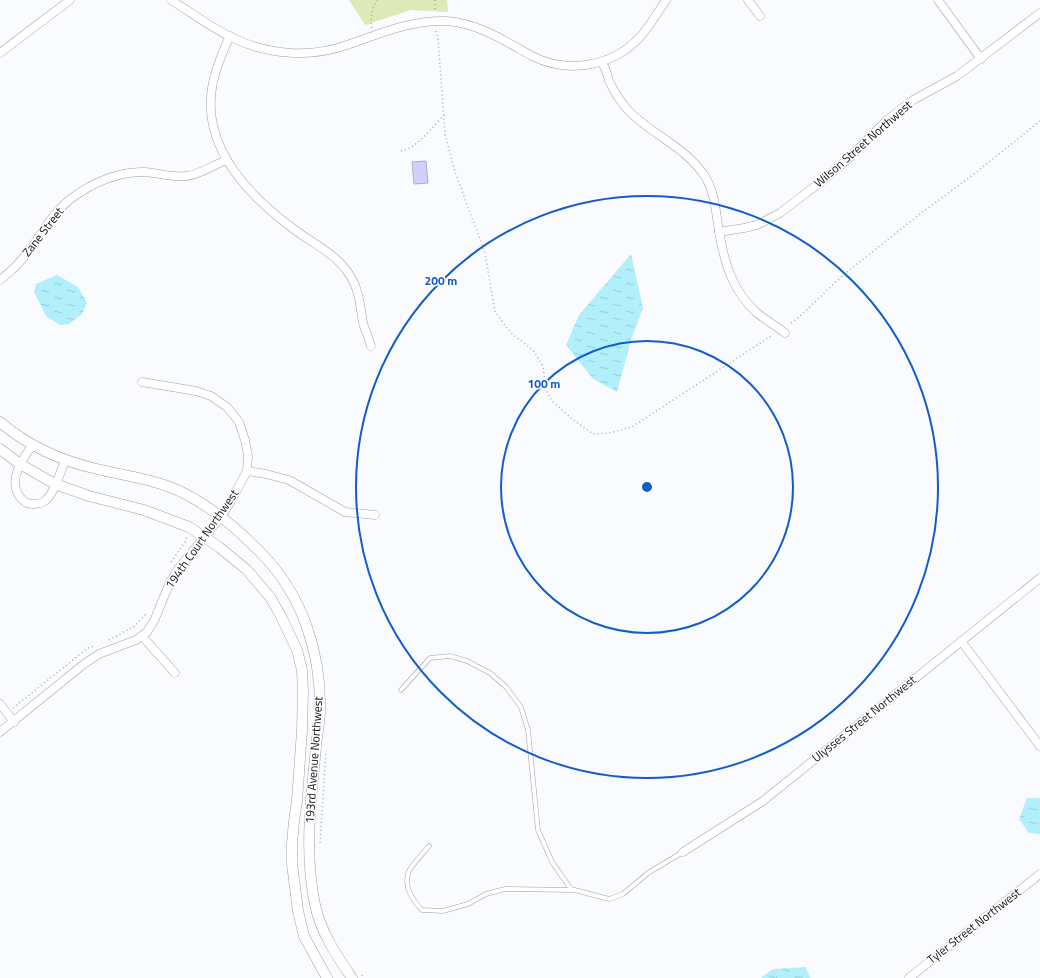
<svg xmlns="http://www.w3.org/2000/svg" width="1040" height="978" font-family="'Titillium Web',sans-serif">
  <style>
    .park { fill: #dceab8 }
    .water { fill: url(#water-ripples) }
    .building { fill: #d0cffe; stroke: #b0b0b8 }
    .lines { fill: none; stroke-linecap: round; stroke-linejoin: round }
    .service-casing { stroke: #9ba0a8; stroke-width: 5 }
    .minor-casing { stroke: #9ba0a8; stroke-width: 9 }
    .tertiary-casing { stroke: #9ba0a8; stroke-width: 11 }
    .path { stroke: #a8aaac; stroke-width: 1.5; stroke-dasharray: 1 3; stroke-linecap: butt }
    .service { stroke: #fff; stroke-width: 4 }
    .minor { stroke: #fff; stroke-width: 8 }
    .tertiary { stroke: #fff; stroke-width: 10 }
    .ring { fill: none; stroke: #135dc8; stroke-width: 2 }
    .labels { text-anchor: middle; stroke-width: 3; stroke-linejoin: round; paint-order: stroke }
    .street-label { font-size: 12px; fill: #101214; stroke: #fff }
    .centre { fill: #135dc8; stroke: #fff; stroke-width: 2 }
    .ring-label { font-size: 12px; text-anchor: middle; font-weight: bold; fill: #135dc8; stroke: #fff; stroke-width: 3; stroke-linejoin: round; paint-order: stroke }
  </style>
  <defs>
    <pattern id="water-ripples" width="26" height="14" patternUnits="userSpaceOnUse"><rect width="26" height="14" fill="#b1f0fb"/><path d="M2 4q2-2 4 0t4 0M15 11q2-2 4 0t4 0" fill="none" stroke="#97cdd6"/></pattern>
  </defs>
  <rect width="100%" height="100%" fill="#f9fbfe"/>
  <polygon class="park" points="349,0 447,0 448,12 411,10 365,25"/>
  <g class="water">
    <polygon points="631,254 643,308 631,340 617,392 593,379 566,345 579,315"/>
    <polygon points="57,275 78,287 87,303 82,314 69,324 60,325 46,316 34,292 36,284"/>
    <polygon points="1027,798 1040,798 1040,834 1029,833 1019,819"/>
    <polygon points="806,967 810,978 761,978 773,969"/>
  </g>
  <polygon class="building" points="426,161 428,183 414,184 412,162"/>
  <g class="lines">
    <defs>
      <g id="service">
        <polyline points="401,690 430,658 450,656 467,661 490,673 506,687 521,707 528,730 538,830 552,862 571,889 609,899 623,894 648,873 683,852"/>
        <path d="M429 846C424 852 412 865 409 871 403 887 412 899 422 910L443 911 468 904 486 894 505 889 572 890"/>
      </g>
      <g id="minor">
        <path d="M171 0C192 13 213 29 235 39 270 55 310 58 347 45 380 34 410 20 446 21 478 23 505 41 532 56 568 74 612 67 640 37 650 26 658 12 666 0"/>
        <polyline points="748,0 760,16"/>
        <polyline points="938,0 981,59"/>
        <path d="M230 36C222 53 215 69 212 88 202 149 250 197 295 230 312 243 334 253 347 271 359 287 360 304 363 323 365 330 369 338 371 346"/>
        <polyline points="0,53 70,0"/>
        <path d="M601 62C606 67 607 74 609 81 614 91 620 101 627 109 651 135 687 147 706 178 715 194 716 213 719 231 724 262 732 290 756 312 764 319 776 326 785 333"/>
        <polyline points="719,232 744,228 757,225 780,213 822,181 849,158 886,121 900,110 913,100 957,76 1040,13"/>
        <path d="M0 280C12 271 23 259 32 247 44 230 54 211 72 198 92 183 119 171 145 172 159 173 173 178 187 176 201 174 213 165 227 160"/>
        <path d="M33 444C23 459 9 477 18 494 20 498 23 501 27 503 32 505 40 504 45 501 54 494 61 471 65 460"/>
        <polyline points="247,471 266,474 289,480 345,512 375,515"/>
        <polyline points="142,636 175,673"/>
        <polyline points="961,641 1040,746"/>
        <polyline points="0,704 14,722"/>
        <polyline points="0,732 84,664 99,654 136,640 147,632 154,621 170,582 178,569 221,517 231,501 247,471 248,456 245,440 239,422 227,407 211,396 196,391 142,382"/>
        <polyline points="683,852 763,801 1040,578"/>
        <polyline points="909,978 1040,874"/>
      </g>
      <g id="tertiary">
        <path d="M0 422C27 445 62 461 97 469 121 475 146 478 170 487 206 501 237 528 263 555 303 597 321 653 320 710 320 722 317 735 316 747 311 799 304 853 315 905 321 932 336 955 352 978"/>
        <polyline points="0,449 20,464 55,484 89,496 144,510 189,527 219,547 247,570 270,597 281,616 297,650 302,670 303,692 302,731 297,801 294,821 292,844 292,864 298,911 304,936 327,978"/>
      </g>
    </defs>
    <use href="#service" class="service-casing"/>
    <use href="#minor" class="minor-casing"/>
    <use href="#tertiary" class="tertiary-casing"/>
    <g class="path">
      <polyline points="435,0 435,12"/>
      <path d="M372 28C370 17 372 9 377 0"/>
      <polyline points="436,31 438,39 445,134 455,172 485,253 495,312 511,333 533,350 543,366 546,390 552,401 572,419 593,434 609,433 632,427 771,336"/>
      <path d="M401 151C418 148 432 127 444 115"/>
      <polyline points="791,323 799,317 842,276 920,214 974,174 1040,121"/>
      <polyline points="171,562 185,542 187,537"/>
      <polyline points="109,640 135,626 146,614"/>
      <polyline points="13,708 88,648 94,646"/>
      <polyline points="320,843 326,751"/>
      <polyline points="362,975 364,978"/>
    </g>
    <use href="#service" class="service"/>
    <use href="#minor" class="minor"/>
    <use href="#tertiary" class="tertiary"/>
  </g>
  <g class="ring">
    <circle cx="647" cy="487" r="146"/>
    <circle cx="647" cy="487" r="291"/>
  </g>
  <g class="labels">
    <g class="street-label">
      <text transform="translate(863 144) rotate(-41)" y="4">Wilson Street Northwest</text>
      <text transform="translate(43 232) rotate(-52)" y="4">Zane Street</text>
      <text transform="translate(202 539) rotate(-55)" y="4">194th Court Northwest</text>
      <text transform="translate(864 719) rotate(-39)" y="4">Ulysses Street Northwest</text>
      <text transform="translate(314 760) rotate(-86)" y="4">193rd Avenue Northwest</text>
      <text transform="translate(974 926) rotate(-38)" y="4">Tyler Street Northwest</text>
    </g>
  </g>
  <circle cx="647" cy="487" r="6" class="centre"/>
  <g class="ring-label">
    <text x="441" y="285">200 m</text>
    <text x="544" y="388">100 m</text>
  </g>
</svg>
